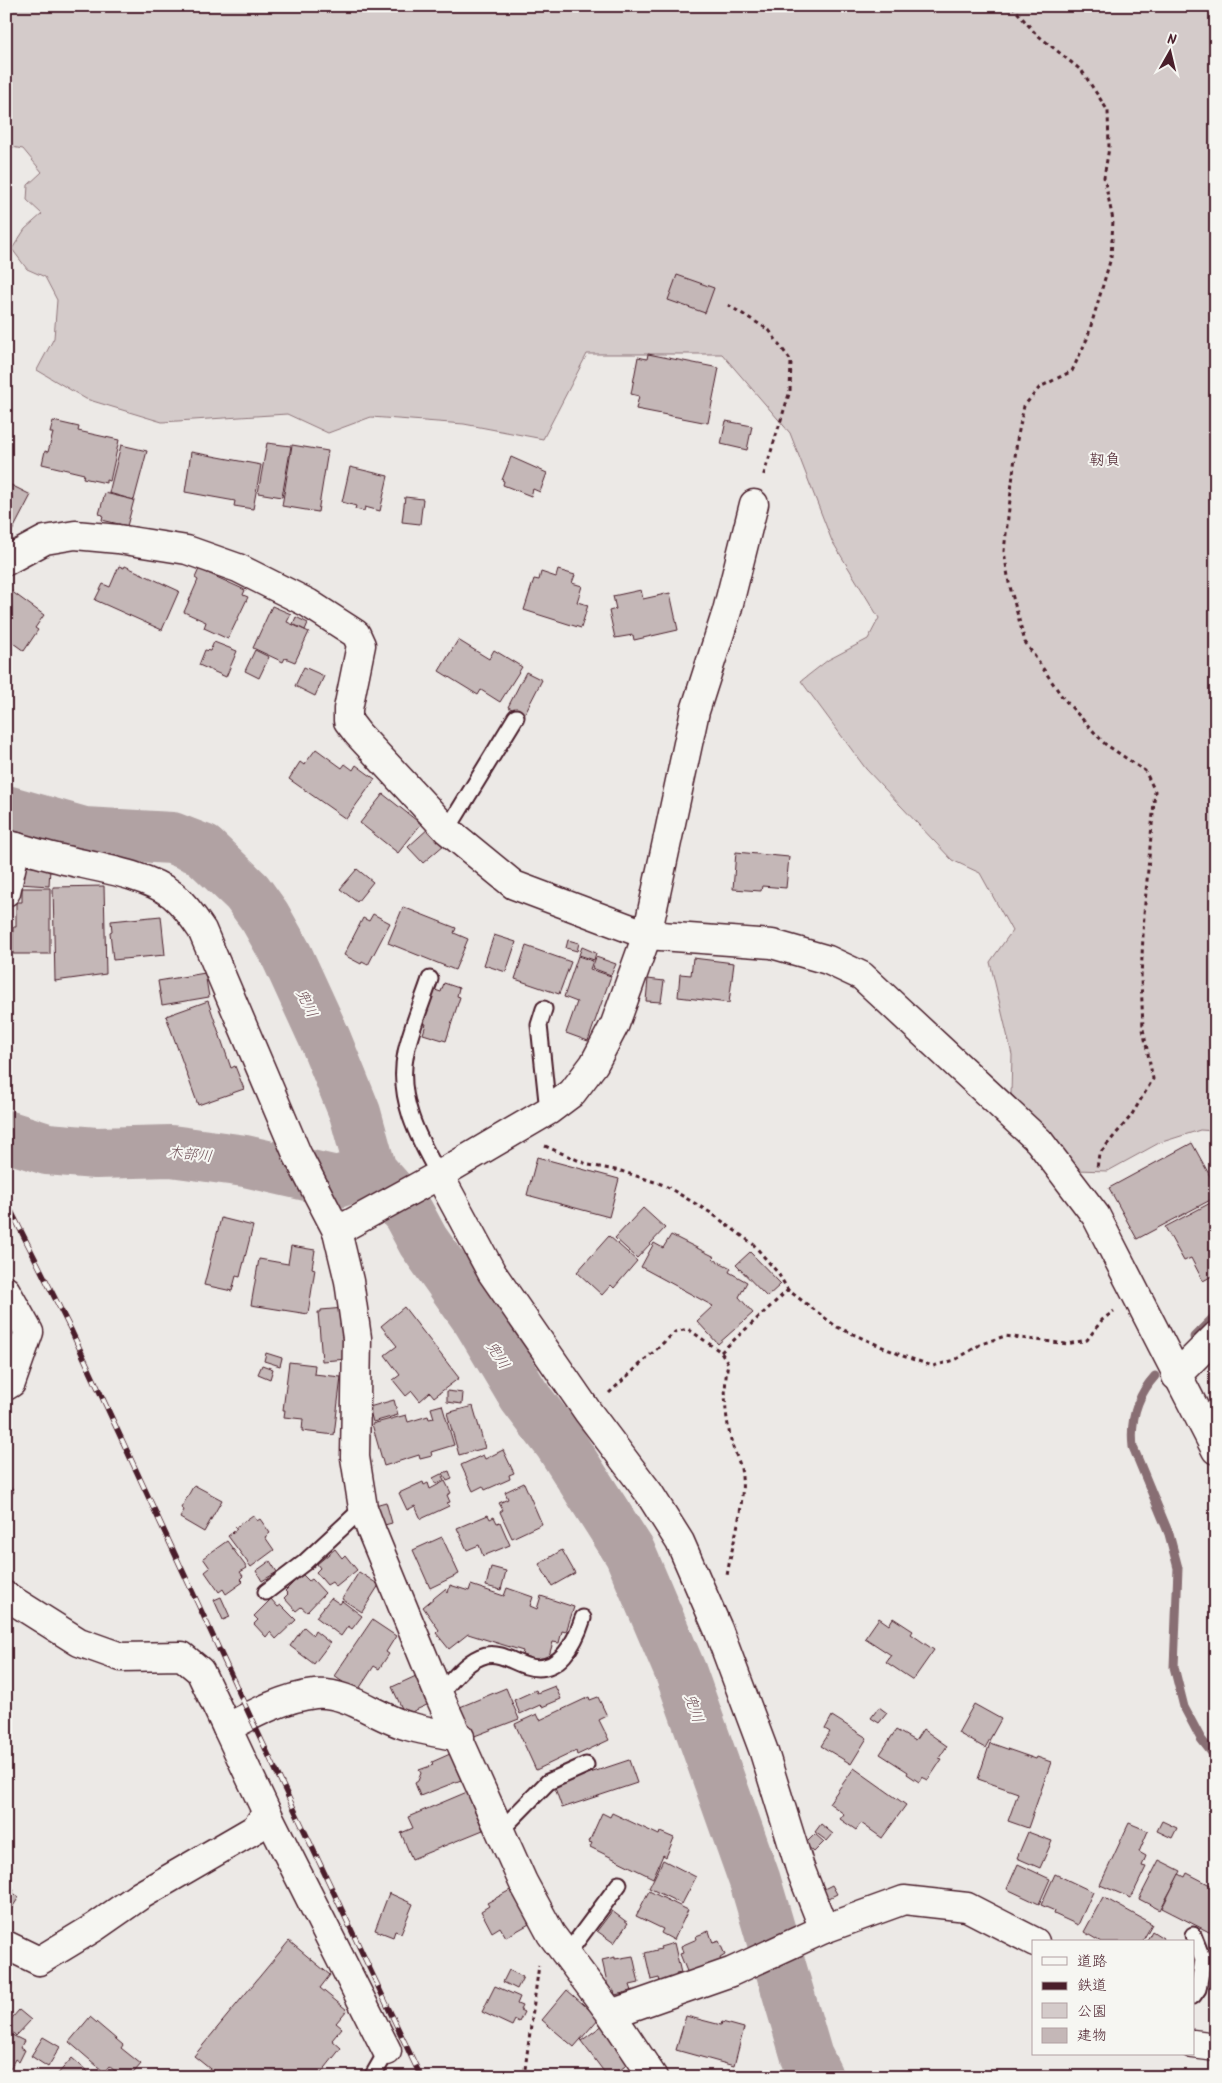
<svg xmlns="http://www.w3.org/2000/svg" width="1222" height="2083" font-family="Kalam,'Klee One',sans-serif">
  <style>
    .green { fill: #d4cbca; stroke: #8f757a }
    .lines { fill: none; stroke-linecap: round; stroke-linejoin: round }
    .stream { stroke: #886e73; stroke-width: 9 }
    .river { stroke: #b1a2a3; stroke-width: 52 }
    .building { fill: #c4b7b7; stroke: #4a1f2b }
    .lane-casing { stroke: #4a1f2b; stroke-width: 19 }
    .street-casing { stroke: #4a1f2b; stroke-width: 31 }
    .path { stroke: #4a1f2b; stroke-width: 3; stroke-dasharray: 4 4; stroke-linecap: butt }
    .lane { stroke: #f6f6f2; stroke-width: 15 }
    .street { stroke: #f6f6f2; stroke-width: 28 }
    .rail-casing { stroke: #4a1f2b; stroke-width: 5.5 }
    .rail { stroke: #f6f6f2; stroke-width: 4; stroke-dasharray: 11; stroke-linecap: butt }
    .labels { text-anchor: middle; stroke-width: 4; stroke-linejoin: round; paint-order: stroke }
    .water-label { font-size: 15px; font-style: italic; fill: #6e4d55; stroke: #f6f6f2 }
    .quarter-label { font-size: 16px; fill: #4a1f2b; stroke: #f6f6f2 }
  </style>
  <rect width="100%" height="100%" fill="#ece9e6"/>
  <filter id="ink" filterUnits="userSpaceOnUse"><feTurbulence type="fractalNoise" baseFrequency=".02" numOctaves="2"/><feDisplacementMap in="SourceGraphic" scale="10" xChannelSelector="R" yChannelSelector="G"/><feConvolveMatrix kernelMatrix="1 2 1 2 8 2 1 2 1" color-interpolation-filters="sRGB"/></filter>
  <g filter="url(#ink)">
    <polygon class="green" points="6,6 1216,6 1216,1131 1200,1130 1159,1143 1108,1171 1075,1170 1011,1094 1012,1055 990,962 1012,931 980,873 952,860 866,769 801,681 828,660 868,639 879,618 832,541 790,433 722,354 587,354 543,439 464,424 371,417 328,433 287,414 162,422 86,399 37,370 54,338 57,300 45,277 27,269 12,249 25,229 42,214 27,200 28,185 42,172 23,149 6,146"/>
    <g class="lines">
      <g class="stream">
        <polyline points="1194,1337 1216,1315"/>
        <path d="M1155 1376C1136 1397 1130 1420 1133 1447L1169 1534 1178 1568 1174 1667 1184 1707 1201 1739 1216 1758"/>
      </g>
      <g class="river">
        <polyline points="6,811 84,833 172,838 203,850 247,892 265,917 287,956 325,1039 355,1113 371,1171 408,1213 423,1241 478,1319 524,1396 560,1443 630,1553 681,1673 755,1881 807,2057 817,2077"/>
        <polyline points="6,1136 47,1149 96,1153 171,1151 245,1161 337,1182 371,1171"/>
      </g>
    </g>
    <g class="building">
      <polygon points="677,275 714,288 705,313 668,300"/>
      <polygon points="648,354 719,368 708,423 636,409 639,396 631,394 638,357 647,359"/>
      <polygon points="53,421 79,427 78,431 119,440 110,481 106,480 106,483 83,478 84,474 42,464 45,451 48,452 53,433 50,433"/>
      <polygon points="726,421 752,426 747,450 721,444"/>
      <polygon points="267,443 291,446 282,497 258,493"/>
      <polygon points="121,445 147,451 134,500 109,493"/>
      <polygon points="292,445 328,451 318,512 282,506"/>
      <polygon points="191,452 261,465 253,509 234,506 235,501 185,492"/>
      <polygon points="511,457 547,473 540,492 533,489 531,496 503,485 504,481 502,480"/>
      <polygon points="350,467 388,476 380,511 365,507 364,511 355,509 356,506 342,502"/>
      <polygon points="9,484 31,495 6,543 6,489"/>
      <polygon points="105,493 134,500 127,526 102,520 103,515 99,514"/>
      <polygon points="405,497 423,499 420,524 402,522"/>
      <polygon points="119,566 124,568 125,566 179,591 162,630 95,600 103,584 110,587"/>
      <polygon points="199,569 245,590 243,595 248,597 228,639 204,628 206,622 184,612 198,580 195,578"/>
      <polygon points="558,570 575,575 572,583 582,586 577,602 588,605 581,628 524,610 534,579 539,580 541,572 556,577"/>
      <polygon points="641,590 643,599 670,593 678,630 634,640 633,635 615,638 609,611 616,609 613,596"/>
      <polygon points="11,591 44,615 35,628 38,630 24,651 6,638 6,599"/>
      <polygon points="272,606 291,614 287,622 309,632 295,662 285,658 283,662 253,648"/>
      <polygon points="296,617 308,623 305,630 293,624"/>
      <polygon points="458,640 489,659 494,650 522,667 500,702 481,690 478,695 439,671"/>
      <polygon points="214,642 237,651 226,677 199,665 205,650 210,651"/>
      <polygon points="255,650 269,657 259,678 245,671"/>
      <polygon points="304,667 324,676 315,696 295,686"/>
      <polygon points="526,672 542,680 524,715 508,707"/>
      <polygon points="316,749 342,768 345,764 353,770 356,765 375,779 346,819 289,779 300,762 304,765"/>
      <polygon points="383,794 421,824 398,853 360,823"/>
      <polygon points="430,827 445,844 423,863 408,847"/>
      <polygon points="736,852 789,857 786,888 762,886 761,891 733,889"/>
      <polygon points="20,866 50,868 49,886 19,884"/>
      <polygon points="357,869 373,882 357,902 340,889"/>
      <polygon points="104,886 106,974 55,981 53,887"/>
      <polygon points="22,888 50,888 50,954 13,954 13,927 16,927 16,902 22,902"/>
      <polygon points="403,907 456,928 454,933 468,939 455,970 388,943"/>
      <polygon points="373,914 390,923 368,965 362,962 361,964 344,955 363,918 369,921"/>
      <polygon points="161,916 165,955 113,960 110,932 112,931 111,921"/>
      <polygon points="494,935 516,942 506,972 484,965"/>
      <polygon points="568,940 579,943 577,951 566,948"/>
      <polygon points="526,946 571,962 559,994 515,979"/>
      <polygon points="582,947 596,953 594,960 579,955"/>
      <polygon points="578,956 593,961 590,969 611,976 588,1041 566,1033 577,1002 564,997"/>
      <polygon points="596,957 616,964 611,975 592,968"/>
      <polygon points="693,958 734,963 729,1003 678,997 680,974 691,975"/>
      <polygon points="205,973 209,997 162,1005 158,981"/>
      <polygon points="648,979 664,981 661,1002 646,1001"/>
      <polygon points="444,983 459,988 457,996 460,997 446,1041 423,1034 426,1024 422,1023 432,989 441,992"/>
      <polygon points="208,1001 231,1068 235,1066 244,1089 198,1105 166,1016"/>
      <polygon points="1192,1143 1216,1187 1216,1197 1137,1239 1109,1188"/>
      <polygon points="537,1157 619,1179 609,1217 527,1195"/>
      <polygon points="1216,1200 1216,1274 1203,1281 1191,1258 1184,1261 1165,1227"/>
      <polygon points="643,1208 665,1228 637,1258 615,1238"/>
      <polygon points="221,1218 253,1226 240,1277 236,1276 232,1291 204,1285"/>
      <polygon points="671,1235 715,1257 713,1259 731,1268 729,1272 747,1282 739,1297 753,1313 718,1344 697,1321 713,1306 641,1267 654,1243 663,1248"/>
      <polygon points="609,1236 637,1261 614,1288 611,1285 602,1295 577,1272"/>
      <polygon points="291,1246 315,1250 312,1268 315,1269 308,1314 251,1305 259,1259 288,1264"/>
      <polygon points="750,1252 781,1284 767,1297 736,1265"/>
      <polygon points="404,1307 459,1378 434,1397 430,1392 420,1401 412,1391 406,1396 393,1380 400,1375 385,1355 397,1346 381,1326"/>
      <polygon points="344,1308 348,1359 322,1361 318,1312 321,1312 321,1310"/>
      <polygon points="266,1353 282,1358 280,1366 264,1361"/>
      <polygon points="289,1362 315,1365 314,1374 341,1377 334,1435 302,1431 303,1419 284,1417 285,1410 283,1410"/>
      <polygon points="262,1365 273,1369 270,1379 258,1374"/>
      <polygon points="447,1391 463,1393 462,1404 447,1402"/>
      <polygon points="394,1400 398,1415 373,1422 369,1407"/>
      <polygon points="442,1405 454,1445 431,1452 432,1456 420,1459 419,1455 384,1466 372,1424 406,1415 408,1422 428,1416 429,1419 434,1418 431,1408"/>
      <polygon points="473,1406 485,1448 459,1455 447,1413"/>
      <polygon points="503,1450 514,1473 509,1475 510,1479 485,1490 483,1486 473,1491 461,1465 483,1455 485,1459"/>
      <polygon points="449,1471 452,1479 447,1481 443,1473"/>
      <polygon points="441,1474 444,1480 436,1484 433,1478"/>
      <polygon points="6,1481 14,1492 6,1498"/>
      <polygon points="445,1481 451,1493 447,1495 450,1502 447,1503 449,1506 421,1519 415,1506 407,1510 399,1493 423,1482 424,1485 428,1483 430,1489"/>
      <polygon points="524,1483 542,1524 512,1538 500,1512 503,1510 499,1503 508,1499 505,1492"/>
      <polygon points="194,1485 222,1500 204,1532 180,1518 184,1510 181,1508"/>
      <polygon points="386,1502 392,1523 381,1526 375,1505"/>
      <polygon points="253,1515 257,1521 260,1519 270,1533 265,1537 274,1550 251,1567 228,1536 237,1529 235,1528"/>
      <polygon points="488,1515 490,1519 494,1517 497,1523 500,1522 510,1545 483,1556 479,1545 467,1550 457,1528"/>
      <polygon points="442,1537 459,1574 430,1588 413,1550"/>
      <polygon points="227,1541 247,1568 240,1572 243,1576 240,1579 243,1582 226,1594 223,1589 219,1592 205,1572 210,1568 203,1558"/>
      <polygon points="335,1549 342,1558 345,1555 357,1570 336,1587 332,1582 327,1585 316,1572 320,1568 317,1564"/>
      <polygon points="562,1550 575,1573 552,1586 539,1564"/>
      <polygon points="270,1561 277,1572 262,1581 256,1571"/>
      <polygon points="491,1567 506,1571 501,1590 486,1586"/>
      <polygon points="359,1572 379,1585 362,1612 342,1599"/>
      <polygon points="302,1574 309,1581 312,1579 325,1593 307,1612 301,1607 296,1611 284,1598 288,1594 285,1591"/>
      <polygon points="450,1585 469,1591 471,1585 504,1596 507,1588 533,1597 530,1606 537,1609 541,1596 574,1607 566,1632 562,1631 559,1643 553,1642 547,1663 522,1655 523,1651 468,1634 449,1649 436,1633 439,1630 423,1607 445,1589 448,1593"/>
      <polygon points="221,1597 230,1617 223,1620 214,1600"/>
      <polygon points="331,1598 340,1604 342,1601 362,1616 352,1629 348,1626 341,1636 316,1617"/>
      <polygon points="271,1599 278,1607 281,1605 296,1620 276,1639 270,1632 266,1637 254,1624 258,1620 254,1616"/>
      <polygon points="879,1618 889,1625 893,1618 913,1631 911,1634 934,1650 913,1680 886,1662 891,1655 865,1638"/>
      <polygon points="372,1620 396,1636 386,1652 389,1654 379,1669 374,1666 357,1692 334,1676"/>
      <polygon points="304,1627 313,1635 315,1631 330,1643 314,1664 290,1646"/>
      <polygon points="416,1676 429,1704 405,1715 392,1687"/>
      <polygon points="555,1686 561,1699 542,1707 540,1705 520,1714 514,1700 536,1690 537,1693"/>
      <polygon points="506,1688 519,1719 472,1737 460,1707"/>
      <polygon points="589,1697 590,1700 598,1697 607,1716 599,1720 609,1740 577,1755 576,1751 536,1770 515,1724 537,1714 540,1720"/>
      <polygon points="974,1704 1001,1719 985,1748 958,1733"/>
      <polygon points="879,1707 887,1713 879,1723 871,1718"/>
      <polygon points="832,1716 867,1738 851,1764 821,1746 830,1732 825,1729"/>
      <polygon points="923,1729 947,1746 939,1758 942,1759 928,1780 922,1777 919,1782 907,1774 908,1772 880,1754 896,1730 915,1741"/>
      <polygon points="990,1743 1036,1759 1037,1757 1051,1762 1028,1828 1008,1821 1018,1793 978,1779"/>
      <polygon points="450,1754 461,1780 420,1796 415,1783 418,1781 421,1773 419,1770 433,1765 432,1762"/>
      <polygon points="629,1760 637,1783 562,1808 554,1785"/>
      <polygon points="854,1768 906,1805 882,1838 861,1823 856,1830 840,1819 844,1814 829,1803"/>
      <polygon points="467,1792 483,1830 412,1859 401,1833 413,1828 408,1817"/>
      <polygon points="602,1813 610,1817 612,1813 659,1835 660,1832 674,1838 666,1857 663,1855 653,1878 590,1847 592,1843 589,1842"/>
      <polygon points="1162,1821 1177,1828 1172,1838 1157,1831"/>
      <polygon points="1129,1823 1148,1831 1139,1852 1146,1856 1142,1866 1146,1867 1131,1898 1100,1885"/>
      <polygon points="821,1824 833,1834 827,1841 815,1832"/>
      <polygon points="1028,1832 1052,1841 1040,1868 1017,1858"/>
      <polygon points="815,1834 824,1842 814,1852 805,1844"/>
      <polygon points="663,1860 696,1877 682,1904 649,1888"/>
      <polygon points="1159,1860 1181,1871 1160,1910 1139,1899"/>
      <polygon points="1018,1864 1050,1879 1039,1904 1007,1889"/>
      <polygon points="1187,1873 1216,1888 1215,1935 1162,1908 1179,1874 1185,1877"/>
      <polygon points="1055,1874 1093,1892 1078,1925 1054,1914 1055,1911 1041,1905"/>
      <polygon points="6,1881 10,1883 8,1886 14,1890 13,1893 19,1897 6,1917"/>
      <polygon points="832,1885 837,1894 825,1900 820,1891"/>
      <polygon points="512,1889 531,1923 506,1937 500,1927 492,1932 481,1911 489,1906 487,1903"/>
      <polygon points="649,1891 688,1910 674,1940 661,1933 663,1929 636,1916"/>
      <polygon points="389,1893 413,1904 401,1933 395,1931 393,1937 375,1930"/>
      <polygon points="1103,1897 1152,1924 1142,1942 1101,1942 1084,1932"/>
      <polygon points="612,1911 628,1923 614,1943 597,1931"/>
      <polygon points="709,1931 713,1943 719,1941 725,1955 720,1958 721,1961 688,1974 680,1954 683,1953 681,1946 697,1939 696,1936"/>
      <polygon points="1152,1931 1163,1938 1161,1942 1146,1942"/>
      <polygon points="289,1941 330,1975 320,1988 347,2010 336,2023 342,2028 332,2040 341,2048 318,2077 220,2077 194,2056"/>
      <polygon points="674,1943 681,1973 676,1974 678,1978 660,1982 659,1978 651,1980 645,1953 661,1949 660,1947"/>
      <polygon points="633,1956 639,1983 630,1985 632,1991 615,1995 614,1990 609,1991 602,1960 615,1957 615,1959"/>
      <polygon points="509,1970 523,1977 517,1989 503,1982"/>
      <polygon points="495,1986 520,1997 517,2004 522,2006 520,2010 524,2012 519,2022 515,2020 512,2026 482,2012"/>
      <polygon points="567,1990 599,2018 574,2047 542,2020"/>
      <polygon points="19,2010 31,2020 16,2036 6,2025"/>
      <polygon points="686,2016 721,2025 722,2022 744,2028 734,2066 676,2050"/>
      <polygon points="90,2017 123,2045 121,2048 141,2064 130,2077 122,2077 109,2066 104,2072 69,2042"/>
      <polygon points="603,2025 631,2062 610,2077 608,2077 581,2041"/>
      <polygon points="6,2032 24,2041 20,2048 25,2050 19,2062 15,2059 9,2071 6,2070"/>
      <polygon points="43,2037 60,2047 48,2067 31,2056"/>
      <polygon points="72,2058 94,2077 55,2077"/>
      <polygon points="763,2070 765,2077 746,2077"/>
    </g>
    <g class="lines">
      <defs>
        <g id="lane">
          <polyline points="447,830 516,717"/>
          <path d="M430 979C422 1003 411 1028 406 1052 396 1097 418 1138 439 1175"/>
          <polyline points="544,1009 539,1025 548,1111"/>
          <polyline points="266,1592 304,1563 363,1508"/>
          <path d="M439 1695C452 1681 466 1660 486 1655 500 1652 513 1662 526 1666 559 1676 575 1643 583 1618"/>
          <polyline points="501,1830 548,1782 586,1765"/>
          <polyline points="1193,1935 1203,1960 1198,1989 1193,1996"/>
          <polyline points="567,1954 619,1884"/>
          <polyline points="372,2077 387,2051"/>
        </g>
        <g id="street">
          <polyline points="6,561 45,540 75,535 118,539 187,550 238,568 308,603 356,634 361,645 348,709 348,721 358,734 447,830 514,885 647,935 772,944 828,960 862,976 1039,1141 1096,1216 1216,1450"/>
          <path d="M6 844C24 849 43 855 61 859 94 867 146 874 173 895 185 905 194 918 202 930L297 1154 337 1231 349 1281 357 1338 355 1457 363 1508 372 1532 439 1695 523 1882 551 1934 611 2014 653 2077"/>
          <polyline points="6,892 16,847"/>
          <polyline points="439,1175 492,1273 588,1412 649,1493 680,1542 718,1629 763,1749 800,1868 824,1929"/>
          <polyline points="337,1231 439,1175 548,1111 572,1093 594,1064 615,1024 647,935 695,711 727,611 754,504"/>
          <polyline points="6,1291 29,1332 11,1383 6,1386"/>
          <polyline points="1176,1376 1216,1336"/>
          <path d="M6 1596 79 1642 121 1657 182 1656 200 1671 227 1728C253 1714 285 1697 315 1694 348 1691 377 1718 408 1726 425 1731 443 1734 460 1737"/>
          <polyline points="267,1813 387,2051"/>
          <polyline points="6,1945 39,1961 95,1927 141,1895 255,1829 267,1813 227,1728"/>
          <polyline points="611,2014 731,1972 824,1929 904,1900 967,1907 1035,1942"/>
          <polyline points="1193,2044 1216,2047"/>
        </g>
      </defs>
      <use href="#lane" class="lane-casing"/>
      <use href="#street" class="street-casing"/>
      <g class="path">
        <polyline points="1012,6 1035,33 1082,71 1108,111 1109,148 1104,177 1113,220 1111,258 1087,339 1072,371 1040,387 1024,406 1017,440 1004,551 1009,583 1025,642 1063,698 1105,744 1145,771 1155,791 1144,914 1141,978 1143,1029 1153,1079 1131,1116 1099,1154 1097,1168"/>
        <polyline points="728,305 769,330 791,361 790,391 763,477"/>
        <polyline points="545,1146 589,1165 621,1171 664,1185 711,1213 753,1244 778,1273 788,1290 837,1327 903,1356 933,1366 955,1360 981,1344 1005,1336 1067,1344 1087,1340 1102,1320 1114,1311"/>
        <polyline points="721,1352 788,1290"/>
        <path d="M609 1393 675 1332 688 1329 721 1352 728 1363C723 1390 725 1417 732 1444 734 1452 739 1460 741 1469 747 1504 732 1542 727 1576"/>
        <polyline points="524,2077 539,1965"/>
      </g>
      <use href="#lane" class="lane"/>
      <use href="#street" class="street"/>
      <defs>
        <polyline id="rail" points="6,1201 71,1330 250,1716 421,2077"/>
      </defs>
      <use href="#rail" class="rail-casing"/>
      <use href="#rail" class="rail"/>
    </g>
  </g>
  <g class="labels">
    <g class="water-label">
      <text transform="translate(307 1003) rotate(64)" y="5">兜川</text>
      <text transform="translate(190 1154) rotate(6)" y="5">木部川</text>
      <text transform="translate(498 1355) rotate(57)" y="5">兜川</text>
      <text transform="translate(694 1708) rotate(71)" y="5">兜川</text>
    </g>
    <g class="quarter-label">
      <text x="1105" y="465">靭負</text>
    </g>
  </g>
  <rect width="1222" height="2083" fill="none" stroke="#f6f6f2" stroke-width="25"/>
  <rect x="12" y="12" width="1197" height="2058" fill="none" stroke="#4a1f2b" stroke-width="2" filter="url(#ink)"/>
  <rect x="1032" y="1940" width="162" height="115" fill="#f6f6f2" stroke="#b1a0a2"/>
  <rect x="1042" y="1957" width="25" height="8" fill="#f6f6f2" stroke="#b1a0a2"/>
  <text x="1077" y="1966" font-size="15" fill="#4a1f2b">道路</text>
  <rect x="1042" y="1982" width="25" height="8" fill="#4a1f2b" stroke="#b1a0a2"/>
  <text x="1077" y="1990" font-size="15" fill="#4a1f2b">鉄道</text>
  <rect x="1042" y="2003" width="25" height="15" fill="#d4cbca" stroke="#b1a0a2"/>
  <text x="1077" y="2016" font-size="15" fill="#4a1f2b">公園</text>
  <rect x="1042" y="2028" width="25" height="15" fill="#c4b7b7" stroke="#b1a0a2"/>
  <text x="1077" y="2040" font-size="15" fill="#4a1f2b">建物</text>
  <g transform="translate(1170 52) rotate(8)" stroke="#f6f6f2" stroke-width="4" paint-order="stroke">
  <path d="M0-4L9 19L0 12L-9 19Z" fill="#4a1f2b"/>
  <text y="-8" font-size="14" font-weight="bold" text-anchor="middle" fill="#4a1f2b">N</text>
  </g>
</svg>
